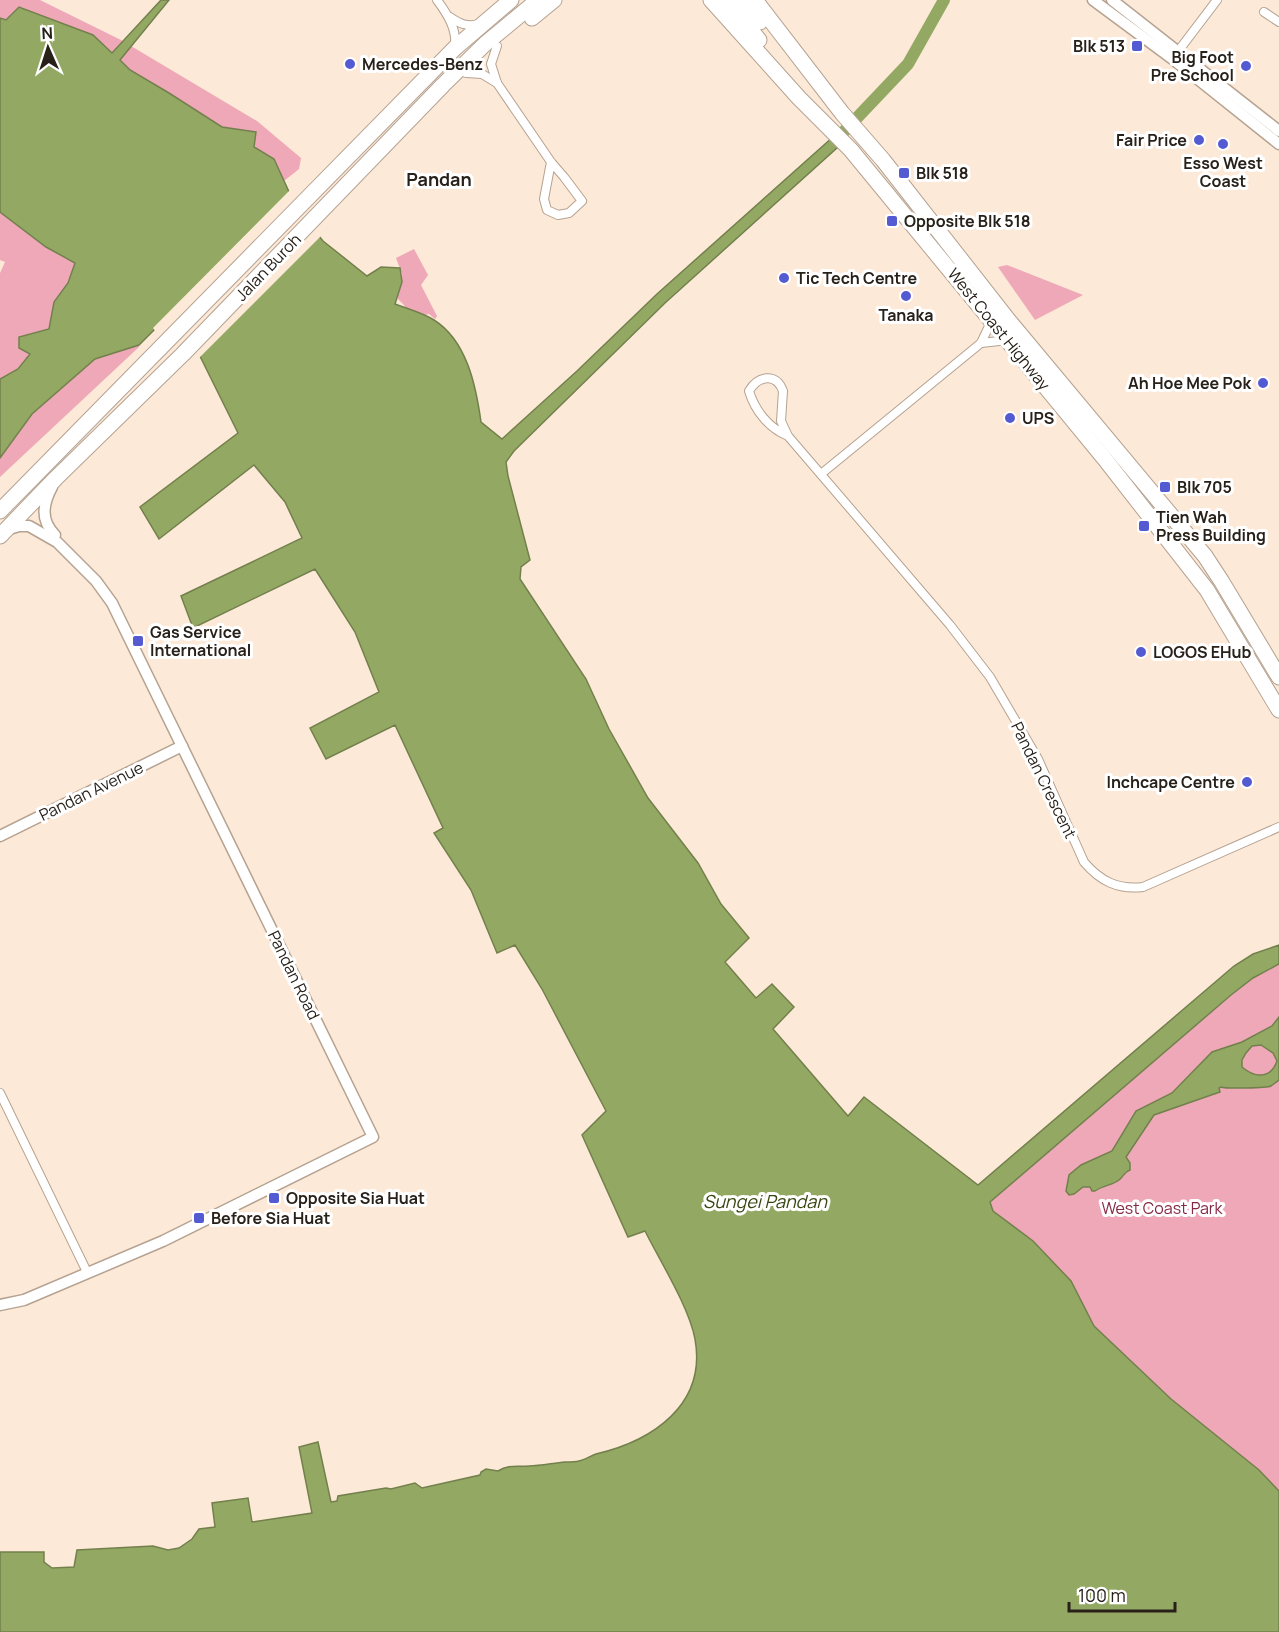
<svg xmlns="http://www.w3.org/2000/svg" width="1279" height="1632" font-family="Manrope,sans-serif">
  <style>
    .green { fill: #efa8b8 }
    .water { fill: #93a963; stroke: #73804d; stroke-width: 1.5; fill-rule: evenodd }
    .pier { fill: #fde9d7 }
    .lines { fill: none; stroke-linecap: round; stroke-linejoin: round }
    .river { stroke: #93a963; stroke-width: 12 }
    .street-casing { stroke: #b5a291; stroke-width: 10 }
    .secondary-casing { stroke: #b5a291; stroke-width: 13 }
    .highway-casing { stroke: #b5a291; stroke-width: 17 }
    .street { stroke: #fff; stroke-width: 8 }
    .secondary { stroke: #fff; stroke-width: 10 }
    .highway { stroke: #fff; stroke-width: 15 }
    .poi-dot { fill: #545bd2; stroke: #fff; stroke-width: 2 }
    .labels { text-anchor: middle; stroke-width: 6; stroke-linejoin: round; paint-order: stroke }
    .poi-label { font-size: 16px; font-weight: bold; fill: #28211a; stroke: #fff; text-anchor: start }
    .street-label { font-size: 16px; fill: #28211a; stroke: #fff }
    .park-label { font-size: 16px; fill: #842845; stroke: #fff }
    .neighbourhood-label { font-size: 18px; font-weight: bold; fill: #28211a; stroke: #fff }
    .water-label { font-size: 18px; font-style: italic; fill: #384612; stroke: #fff }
  </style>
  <rect width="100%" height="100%" fill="#fde9d7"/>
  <g class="green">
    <polygon points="0,0 40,0 123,41 112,53 93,35 19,7 6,20 0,18"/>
    <polygon points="131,46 257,121 301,158 299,169 284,181 274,159 254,147 256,132 222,127 169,93 130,70 120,60"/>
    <polygon points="0,212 46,247 75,263 68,283 54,302 49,329 20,337 30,354 18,369 0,379 0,273 5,262 0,260"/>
    <polygon points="414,249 428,275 421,285 437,316 435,319 429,314 417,317 409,315 404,305 398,299 398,289 402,274 396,258"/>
    <polygon points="1007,265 1083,295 1035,320 998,267"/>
    <polygon points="139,345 139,347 0,477 0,458 32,414 95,359"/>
    <polygon points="1279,964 1279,1491 1259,1470 1171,1399 1094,1326 1071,1281 1033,1241 993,1211 990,1202 1231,995 1253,978"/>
  </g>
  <g class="water">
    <path d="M161 0H169L120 60 130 70 169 93 222 127 256 132 254 147 274 159 296 207 323 241 367 276 381 267 400 268 402 282 395 304C408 309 423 313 434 320 467 341 476 386 481 422L502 439 577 371 657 294 833 137 838 147 665 303 514 451 506 462 508 476 530 560 521 567 520 579 586 679 609 729 648 798 698 863 721 904 749 938 725 962 756 998 772 984 794 1007 773 1029 848 1116 864 1097 978 1185 1234 966 1253 954 1279 945V964L1253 978 1231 995 990 1202 993 1211 1033 1241 1071 1281 1094 1326 1171 1399 1259 1470 1279 1491V1632H0V1552H44V1562L52 1568 74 1567 77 1550 153 1546 168 1550 179 1548 192 1539 199 1529 215 1527 212 1503 248 1498 252 1522 312 1513 299 1447 318 1442 331 1502 337 1501 338 1496 386 1488 391 1489 415 1483 422 1488 480 1475 481 1472 486 1469 498 1471C509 1464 517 1467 529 1466 541 1466 553 1463 565 1462 570 1462 575 1462 579 1461 585 1460 590 1456 596 1454 652 1441 707 1405 695 1339 689 1307 660 1261 645 1231L628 1237 582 1135 606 1111 542 989 515 945 497 953 471 890 434 833 443 828 395 725 326 759 310 728 379 692 355 632 315 569 193 628 181 596 302 538 285 502 254 465 159 539 140 507 238 433 183 322H162L139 345 95 359 32 414 0 458V379L18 369 30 354 19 348V337L49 329 54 302 68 283 75 263 46 247 0 212V18L6 20 19 7 93 35 112 53Z"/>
    <path d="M1279 1017V1080C1276 1082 1274 1084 1271 1086 1267 1088 1226 1089 1221 1087L1219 1088 1220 1092 1217 1093 1154 1115 1126 1157 1130 1163V1170C1124 1172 1124 1176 1119 1180 1113 1185 1104 1185 1095 1191H1092L1090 1187H1083L1074 1194 1069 1195 1066 1191 1069 1175 1081 1165 1112 1151 1136 1111 1172 1093 1212 1052 1242 1042 1272 1026ZM1261 1045 1273 1053 1277 1061C1271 1078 1256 1079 1242 1067V1060L1246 1053 1252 1046Z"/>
  </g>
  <polygon class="pier" points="291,189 299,205 322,235 198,359 181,325 163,325 156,332 153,328"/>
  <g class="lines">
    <polyline class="river" points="835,141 908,64 944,0"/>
    <defs>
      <g id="street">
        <path d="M437 0C448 15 457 29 455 47"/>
        <polyline points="1264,12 1279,22"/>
        <path d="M450 17C460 24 467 27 479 24"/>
        <polyline points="497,46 491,64 497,83 551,162 564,177 582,201 569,213 558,215 547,210 544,199 551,162"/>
        <polyline points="1176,54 1217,0"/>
        <polyline points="466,73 482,74 497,83"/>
        <polyline points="981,343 1008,340"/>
        <path d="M788 436C769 428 755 411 749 391 758 376 776 372 783 391L781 421 788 436 950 625 990 677 1038 759 1084 862C1100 881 1118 890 1143 887L1279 827"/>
        <polyline points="821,474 981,343 992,320"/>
        <polyline points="0,1093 87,1272"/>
      </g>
      <g id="secondary">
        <polyline points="1093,0 1174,60 1279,144"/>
        <polyline points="1112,0 1279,131"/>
        <path d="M52 487C43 504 40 520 55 535"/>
        <polyline points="0,836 182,746"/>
        <polyline points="0,1305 24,1300 163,1241 373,1137 112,603 96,581 57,542 29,526 19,526 9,529"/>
      </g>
      <g id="highway">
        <polyline points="711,0 799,98 851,150 1104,458 1207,590 1279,710"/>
        <polyline points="726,0 759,40"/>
        <polyline points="742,0 760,22"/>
        <polyline points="755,0 842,113 883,160 1009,321 1205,556 1222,582 1279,677"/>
        <polyline points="532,18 554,0"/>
        <polyline points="0,511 455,48 511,0"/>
        <polyline points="0,536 56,478 183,354 443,85 485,44 538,0"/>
      </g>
    </defs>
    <use href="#street" class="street-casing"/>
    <use href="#secondary" class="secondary-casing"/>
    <use href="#highway" class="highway-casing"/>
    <use href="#street" class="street"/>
    <use href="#secondary" class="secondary"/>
    <use href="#highway" class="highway"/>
  </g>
  <g class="poi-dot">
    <rect x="1131" y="40" width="12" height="12" rx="3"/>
    <circle cx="350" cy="64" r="6"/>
    <circle cx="1246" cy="66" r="6"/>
    <circle cx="1199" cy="140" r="6"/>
    <circle cx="1223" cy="144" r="6"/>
    <rect x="898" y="167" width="12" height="12" rx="3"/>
    <rect x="886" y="215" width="12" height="12" rx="3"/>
    <circle cx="784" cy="278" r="6"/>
    <circle cx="906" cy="296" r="6"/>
    <circle cx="1263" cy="383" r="6"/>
    <circle cx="1010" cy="418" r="6"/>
    <rect x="1159" y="481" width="12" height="12" rx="3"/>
    <rect x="1138" y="520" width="12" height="12" rx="3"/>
    <rect x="132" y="635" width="12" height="12" rx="3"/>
    <circle cx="1141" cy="652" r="6"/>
    <circle cx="1247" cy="782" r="6"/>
    <rect x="268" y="1192" width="12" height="12" rx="3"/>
    <rect x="193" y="1212" width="12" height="12" rx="3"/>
  </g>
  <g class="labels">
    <g class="poi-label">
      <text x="1125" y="52" text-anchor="end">Blk 513</text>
      <text x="1234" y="63" text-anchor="end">Big Foot<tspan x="1234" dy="18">Pre School</tspan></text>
      <text x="362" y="70">Mercedes-Benz</text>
      <text x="1187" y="146" text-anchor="end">Fair Price</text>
      <text x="1223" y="169" text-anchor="middle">Esso West<tspan x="1223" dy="18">Coast</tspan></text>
      <text x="916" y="179">Blk 518</text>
      <text x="904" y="227">Opposite Blk 518</text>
      <text x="796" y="284">Tic Tech Centre</text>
      <text x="906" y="321" text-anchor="middle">Tanaka</text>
      <text x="1251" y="389" text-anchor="end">Ah Hoe Mee Pok</text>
      <text x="1022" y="424">UPS</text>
      <text x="1177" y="493">Blk 705</text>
      <text x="1156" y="523">Tien Wah<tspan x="1156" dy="18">Press Building</tspan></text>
      <text x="150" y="638">Gas Service<tspan x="150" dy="18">International</tspan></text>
      <text x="1153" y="658">LOGOS EHub</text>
      <text x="1235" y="788" text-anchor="end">Inchcape Centre</text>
      <text x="286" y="1204">Opposite Sia Huat</text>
      <text x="211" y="1224">Before Sia Huat</text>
    </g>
    <g class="street-label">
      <text transform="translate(268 267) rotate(-46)" y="6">Jalan Buroh</text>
      <text transform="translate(999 329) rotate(51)" y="6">West Coast Highway</text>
      <text transform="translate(1044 780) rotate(64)" y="6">Pandan Crescent</text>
      <text transform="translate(91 791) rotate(-26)" y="6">Pandan Avenue</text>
      <text transform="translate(294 975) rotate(64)" y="6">Pandan Road</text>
    </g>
    <g class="park-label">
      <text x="1162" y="1214">West Coast Park</text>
    </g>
    <g class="neighbourhood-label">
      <text x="439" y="186">Pandan</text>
    </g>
    <g class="water-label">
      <text x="765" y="1208">Sungei Pandan</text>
    </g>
  </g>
  <g transform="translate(48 48) rotate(357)" stroke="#ffffff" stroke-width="4.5" paint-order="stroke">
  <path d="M0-4.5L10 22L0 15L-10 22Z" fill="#28211a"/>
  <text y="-9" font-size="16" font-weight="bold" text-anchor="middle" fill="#28211a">N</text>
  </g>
  <path d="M1069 1602v9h106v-9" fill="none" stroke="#28211a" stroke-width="3"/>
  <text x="1078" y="1602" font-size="18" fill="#28211a" stroke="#ffffff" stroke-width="4.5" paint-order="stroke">100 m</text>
</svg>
